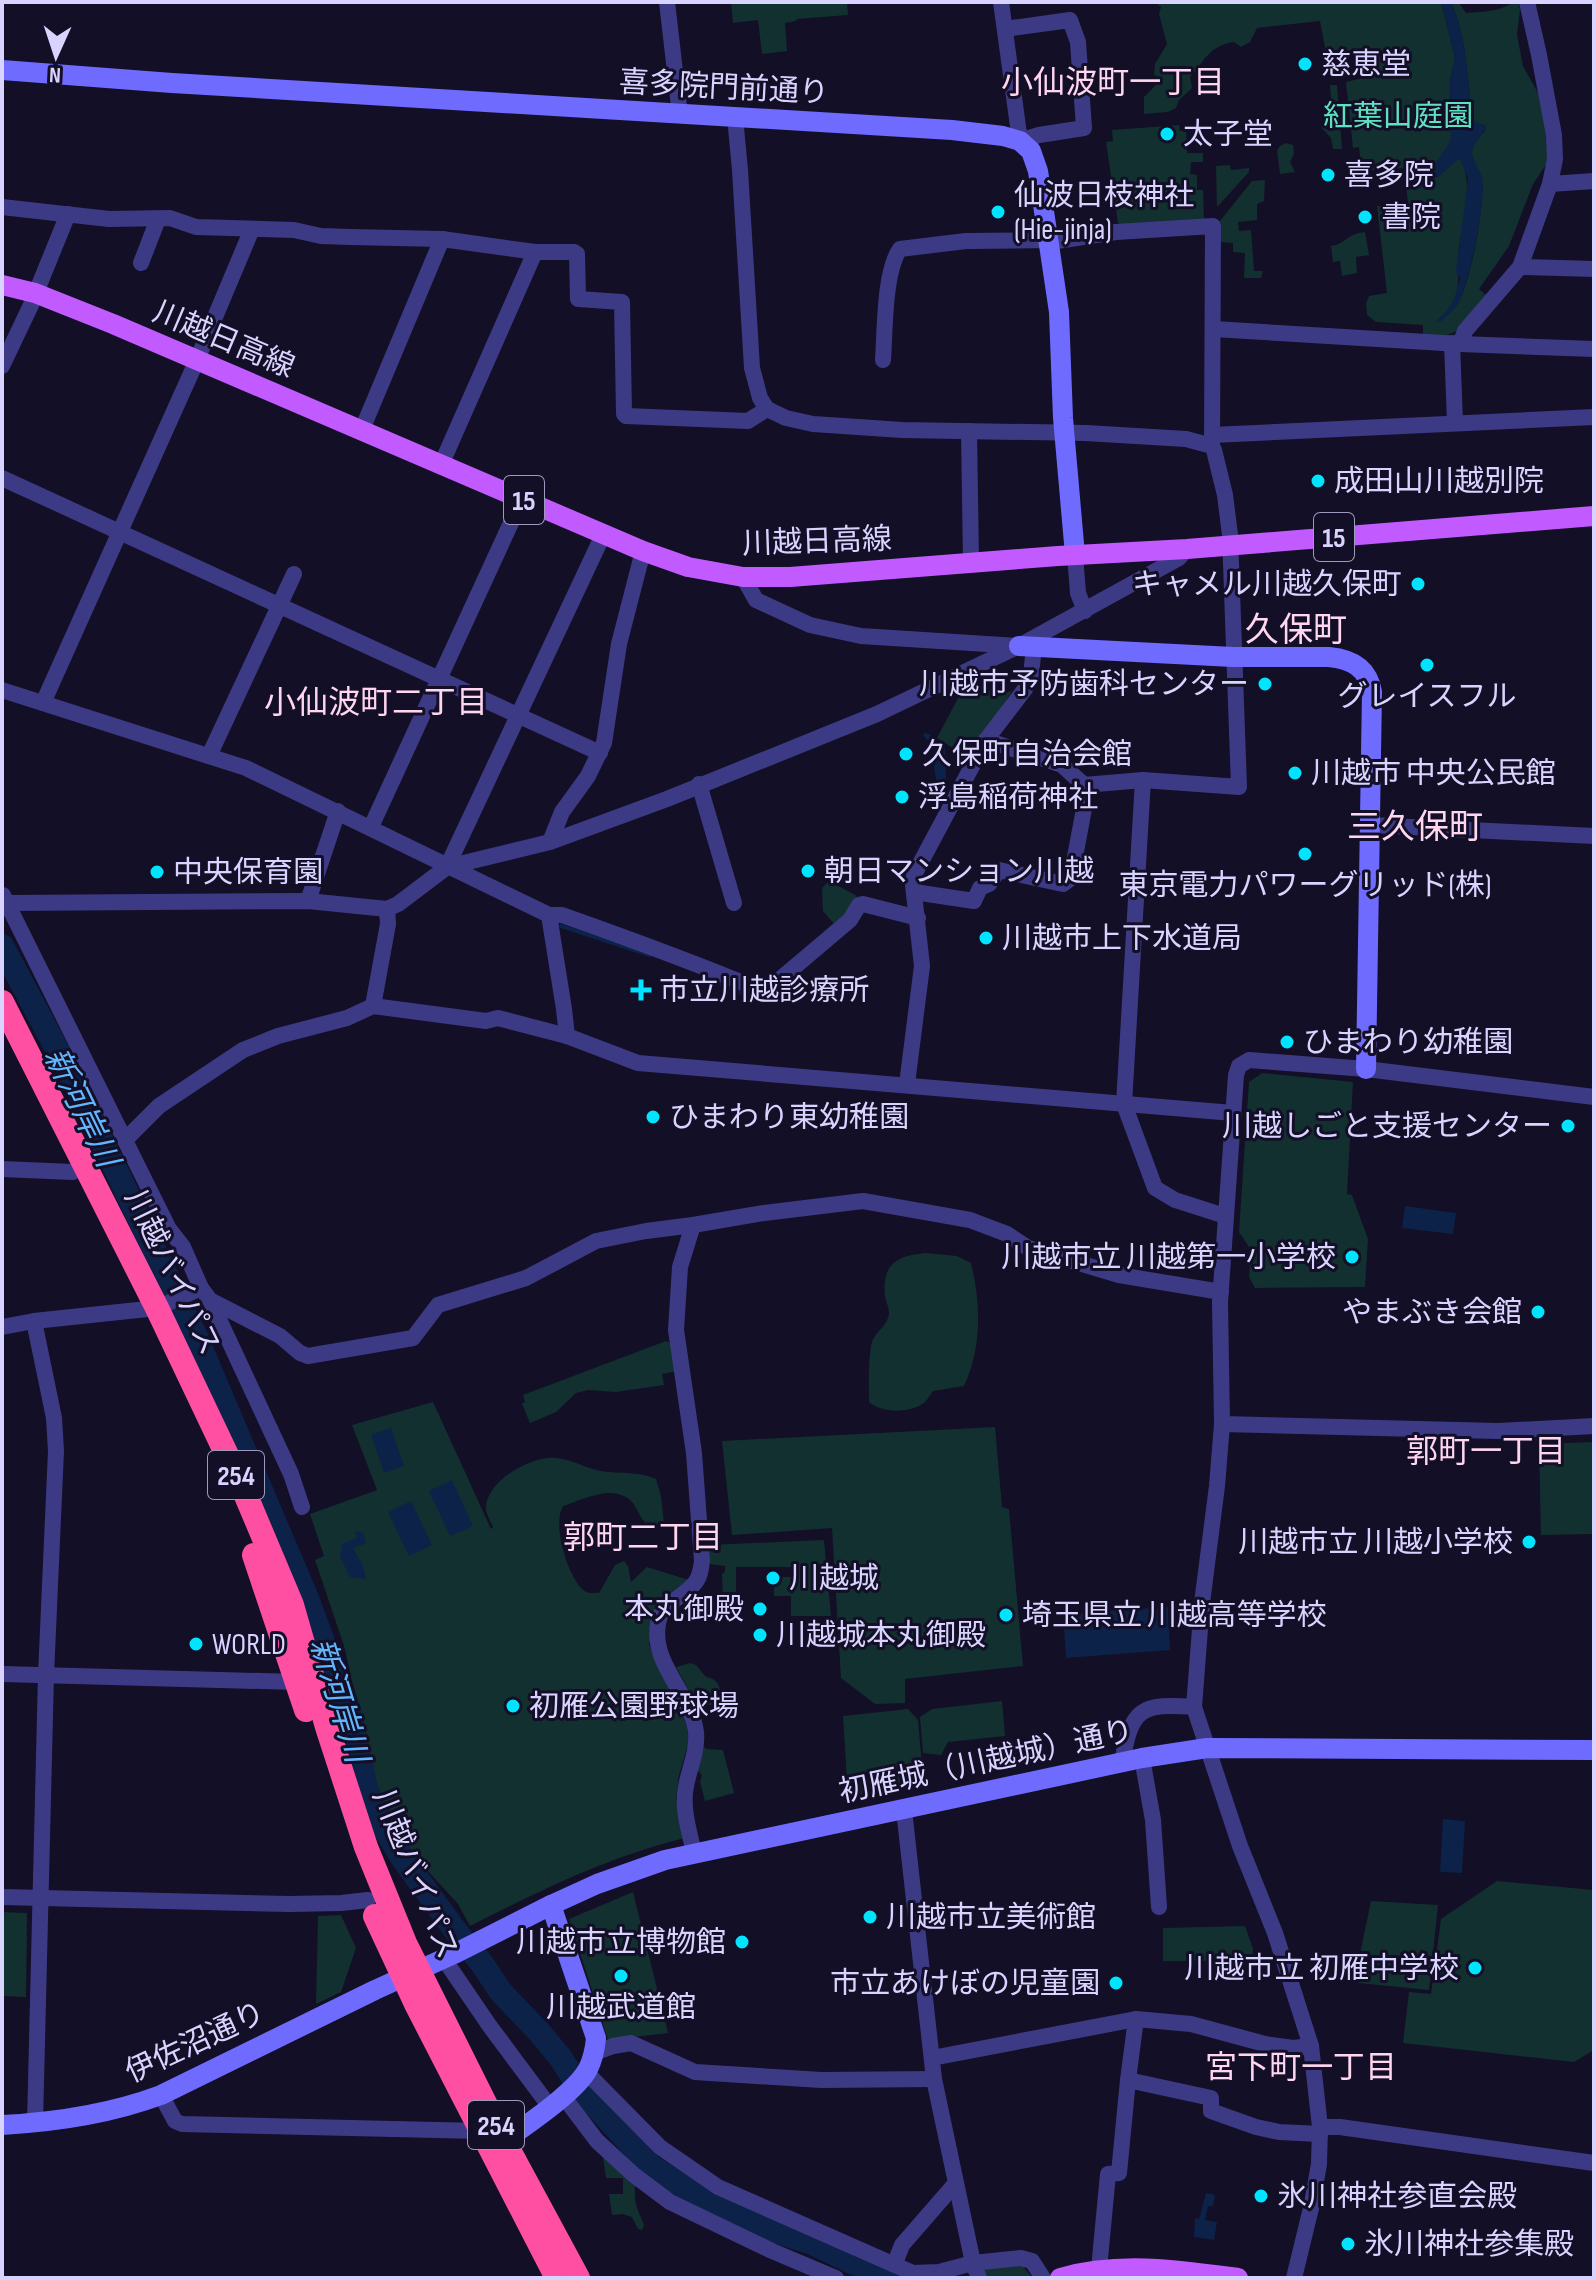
<svg xmlns="http://www.w3.org/2000/svg" width="1596" height="2280" font-family="'Sofia Sans Condensed','Noto Sans JP',sans-serif">
  <style>
    .green { fill: #12302f }
    .water { fill: #0c2248 }
    .lines { fill: none; stroke-linecap: round; stroke-linejoin: round }
    .stream { stroke: #0c2248; stroke-width: 4 }
    .river { stroke: #0c2248; stroke-width: 24 }
    .street { stroke: #3d3a85; stroke-width: 16 }
    .secondary { stroke: #6f6bff; stroke-width: 20 }
    .primary { stroke: #c25bff; stroke-width: 20 }
    .highway { stroke: #ff4fa3; stroke-width: 24 }
    .poi-dot { fill: #00e5ff; stroke: #130f26; stroke-width: 3 }
    .labels { text-anchor: middle; stroke-width: 6; stroke-linejoin: round; paint-order: stroke }
    .shield { fill: #130f26; stroke: #9e99be; stroke-width: 2 }
    .shield-label { font-size: 28px; font-weight: bold; fill: #d9d4ff }
    .poi-label { font-size: 30px; fill: #d9d4ff; stroke: #130f26; text-anchor: start }
    .street-label { font-size: 30px; fill: #d9d4ff; stroke: #130f26 }
    .park-label { font-size: 30px; fill: #5fe0c0; stroke: #130f26 }
    .neighbourhood-label { font-size: 32px; fill: #ffd6f0; stroke: #130f26 }
    .water-label { font-size: 32px; font-style: italic; fill: #62b6ff; stroke: #130f26 }
    .quarter-label { font-size: 34px; fill: #ffd6f0; stroke: #130f26 }
  </style>
  <rect width="100%" height="100%" fill="#130f26"/>
  <g class="green">
    <polygon points="731,2 847,2 848,15 797,19 796,21 785,23 787,51 762,54 758,20 733,23"/>
    <path d="M1155 2H1441L1455 58 1450 80 1451 140 1443 155 1432 168 1434 176 1437 177 1460 157C1476 189 1460 225 1458 258 1457 271 1460 283 1456 296 1453 306 1444 314 1437 321 1446 316 1454 311 1459 301 1471 280 1485 204 1482 180 1481 170 1471 161 1472 151 1473 144 1480 136 1485 131L1486 126 1473 122C1467 81 1468 40 1451 2H1458L1466 13C1478 12 1493 12 1504 7 1509 5 1513 2 1518 2L1520 10 1517 35 1523 66 1538 93 1549 141 1547 163 1533 184 1509 246 1479 289 1486 295C1479 307 1464 330 1450 334 1442 337 1431 335 1423 335V325L1376 322 1367 315 1366 303 1369 296 1387 293 1377 206 1408 203 1404 168 1362 171 1359 147 1353 148 1346 82 1367 77 1366 65H1360L1359 59 1356 58 1355 54 1343 55 1342 51 1326 53 1320 21 1257 28 1250 42 1241 47 1234 42C1209 46 1205 60 1190 77L1192 88 1179 100 1176 108 1168 112 1144 114V97L1156 85 1158 79 1154 74 1155 64 1167 44 1159 14 1161 7Z"/>
    <polygon points="1330,85 1337,85 1342,149 1333,149 1331,138 1321,127 1333,124"/>
    <polygon points="1179,125 1180,131 1186,130 1187,153 1203,153 1203,162 1191,162 1190,174 1197,175 1197,190 1203,190 1204,220 1126,228 1118,223 1106,142 1113,141 1112,130"/>
    <polygon points="1286,143 1293,145 1294,154 1290,162 1295,172 1280,174 1277,150 1280,146"/>
    <polygon points="1230,165 1231,170 1249,168 1249,172 1217,207 1216,166"/>
    <polygon points="1265,180 1264,201 1257,204 1257,220 1238,222 1239,231 1251,230 1254,271 1263,271 1261,278 1244,278 1245,253 1233,252 1233,243 1220,242 1220,221 1252,181"/>
    <path d="M1365 232 1369 255 1356 257 1357 273 1342 276 1340 261 1333 262 1331 246C1346 244 1346 234 1365 232Z"/>
    <polygon points="969,681 974,693 987,687 993,696 1012,691 969,758 937,738 966,683"/>
    <polygon points="829,881 857,896 846,916 835,925 823,911 822,888"/>
    <polygon points="1262,1073 1353,1082 1347,1194 1352,1195 1368,1239 1365,1287 1255,1288 1249,1277 1251,1250 1239,1232 1249,1082"/>
    <path d="M925 1253 957 1256 971 1263C981 1304 982 1347 964 1386L933 1391C930 1395 928 1399 925 1402 911 1414 882 1413 869 1402 869 1384 868 1364 871 1346 873 1333 887 1327 889 1314 889 1307 886 1302 885 1296 882 1264 896 1256 925 1253Z"/>
    <polygon points="666,1341 671,1343 677,1371 662,1374 664,1385 616,1392 588,1390 576,1393 556,1412 530,1423 522,1404 525,1402 523,1395"/>
    <path d="M433 1402 491 1529 493 1527C491 1522 486 1514 486 1509 485 1483 525 1460 548 1458 567 1456 583 1468 601 1471 620 1474 639 1471 656 1479L661 1496 664 1524 659 1528C632 1526 645 1496 612 1493 597 1492 578 1501 563 1506 552 1525 567 1572 581 1588 586 1594 593 1593 599 1593L615 1565 624 1561 628 1566 631 1582 647 1567 689 1580 668 1594 658 1608 649 1644 656 1662 680 1707 687 1727 689 1742 679 1775 676 1798 685 1838C607 1857 542 1890 470 1926L458 1904 415 1857 382 1809 369 1772 368 1751 344 1646 315 1560 324 1556 310 1514 377 1490 352 1425Z"/>
    <polygon points="995,1427 1002,1507 1009,1509 1023,1666 905,1679 905,1703 875,1704 841,1678 832,1528 732,1535 722,1441"/>
    <polygon points="1594,1442 1594,1534 1541,1535 1539,1444"/>
    <polygon points="824,1540 831,1616 791,1616 791,1596 774,1596 774,1577 797,1577 797,1567 736,1567 736,1606 723,1604 722,1574 725,1572 725,1566 710,1564 708,1545"/>
    <path d="M690 1663 696 1665 706 1677C717 1678 720 1686 721 1695L715 1704 698 1707 676 1667Z"/>
    <polygon points="1002,1701 1005,1736 948,1742 941,1755 923,1753 920,1717 932,1709"/>
    <polygon points="908,1709 918,1720 923,1777 919,1786 848,1796 843,1716"/>
    <polygon points="703,1746 706,1749 723,1750 734,1793 705,1801 700,1782 702,1775 697,1770"/>
    <polygon points="1497,1881 1594,1890 1594,2050 1574,2062 1403,2043 1409,1992 1431,1994 1441,1919"/>
    <polygon points="633,1892 668,2033 608,2040 569,1919"/>
    <polygon points="1371,1901 1438,1905 1429,1990 1359,1983 1361,1949"/>
    <polygon points="2,1912 27,1913 26,1997 2,1996"/>
    <polygon points="341,1915 356,1948 341,1992 316,2004 318,1916"/>
    <polygon points="1245,1926 1253,1949 1252,1961 1163,1961 1163,1928"/>
    <path d="M603 2157 635 2185C634 2204 637 2208 644 2225L642 2230 638 2229 632 2217 623 2214 612 2215 609 2194H623V2178H606Z"/>
    <polygon points="1022,2265 1031,2276 982,2278 983,2271 986,2269"/>
  </g>
  <g class="water">
    <path d="M1441 2H1451C1468 40 1467 81 1473 121L1486 126C1484 136 1472 142 1472 153 1472 163 1482 171 1483 182 1484 207 1471 276 1460 299 1456 309 1448 315 1440 322H1436C1452 307 1455 299 1460 278L1456 272 1468 179 1460 158 1438 177 1430 172 1451 140 1450 80 1455 58Z"/>
    <polygon points="925,733 929,734 945,748 946,778 941,784 937,784 934,768 937,745 927,740 923,735"/>
    <polygon points="1405,1206 1456,1213 1453,1234 1402,1228"/>
    <polygon points="391,1428 404,1466 384,1473 371,1435"/>
    <polygon points="452,1480 473,1526 450,1536 429,1491"/>
    <polygon points="411,1501 432,1545 409,1556 388,1512"/>
    <polygon points="355,1531 363,1533 366,1543 353,1548 363,1566 366,1579 350,1577 340,1557 342,1544 357,1538"/>
    <polygon points="1168,1607 1170,1650 1066,1658 1063,1614"/>
    <polygon points="1443,1819 1465,1821 1462,1873 1440,1872"/>
    <polygon points="1206,2193 1215,2195 1213,2206 1208,2206 1205,2220 1217,2222 1214,2240 1194,2237 1195,2218 1199,2219"/>
  </g>
  <g class="lines">
    <g class="stream">
      <polyline points="561,926 650,955"/>
      <polyline points="707,977 752,998"/>
    </g>
    <polyline class="river" points="2,946 67,1068 197,1339 306,1596 350,1714 366,1789 383,1826 403,1859 455,1930 483,1965 500,1991 540,2033 560,2057 581,2090 651,2166 707,2201 758,2226 810,2242 886,2278"/>
    <g class="street">
      <polyline points="667,2 680,115"/>
      <polyline points="1001,2 1020,141 1039,135 1084,128 1078,42 1070,20 1005,29"/>
      <polyline points="735,117 740,170 752,368 760,398 767,409 786,418 813,424 902,430 1086,433 1186,439 1212,446 1214,450 1225,495 1230,535 1239,787 1143,780 1084,785 1062,765 986,740"/>
      <polyline points="1550,184 1594,181"/>
      <polyline points="2,207 109,219 170,218 196,227 294,230 321,236 350,237 442,239 535,252 574,252 577,254 578,299 622,302 624,414 626,416 748,421 767,409"/>
      <polyline points="1050,242 1116,232 1213,226 1212,446"/>
      <polyline points="141,263 158,219"/>
      <polyline points="1520,267 1594,269"/>
      <polyline points="1214,329 1460,344 1465,331 1520,267 1550,184 1555,159 1554,135 1539,55 1527,2"/>
      <polyline points="1452,343 1455,423"/>
      <polyline points="1460,344 1594,349"/>
      <path d="M883 360C885 332 884 271 900 249L966 241 1050 240"/>
      <polyline points="2,366 31,305 68,214"/>
      <polyline points="969,431 971,562"/>
      <polyline points="361,432 442,239"/>
      <polyline points="1212,435 1594,417"/>
      <polyline points="441,465 535,252"/>
      <polyline points="2,478 600,753"/>
      <polyline points="1075,555 1078,593 1085,611"/>
      <polyline points="743,577 756,600 810,625 861,636 1018,646"/>
      <polyline points="2,690 246,768 549,915 564,1009 567,1036 638,1063 1233,1113"/>
      <polyline points="43,703 197,360 252,229"/>
      <polyline points="209,756 294,574"/>
      <polyline points="1143,780 1124,1104 1155,1188 1175,1200 1225,1216"/>
      <polyline points="699,784 734,903"/>
      <polyline points="1371,825 1594,836"/>
      <polyline points="371,827 522,499"/>
      <polyline points="550,842 562,812 588,776 604,743 619,644 643,551"/>
      <polyline points="447,867 603,535"/>
      <polyline points="914,892 974,901 980,888 989,884 999,870 1063,884 1071,878 1084,809 1084,785"/>
      <polyline points="3,895 169,1229 183,1247 201,1288 210,1300 280,1336 300,1353 308,1356 413,1338 438,1305 526,1278 596,1241 646,1231 693,1225"/>
      <polyline points="308,901 338,811"/>
      <polyline points="7,903 308,901 387,909 398,904 447,867 550,842 667,799 877,714 1019,646 1179,558 1187,549"/>
      <path d="M549 915H562C630 939 698 964 765 992L850 920 859 905 863 904 918 918"/>
      <polyline points="373,1006 486,1021 498,1018 567,1036"/>
      <polyline points="907,1084 922,966 913,885 914,875 986,740 1025,689 1031,675 1034,647"/>
      <polyline points="125,1140 159,1106 243,1050 278,1036 347,1018 373,1006 388,924 387,909"/>
      <polyline points="2,1169 73,1172"/>
      <polyline points="210,1300 291,1474 302,1507"/>
      <polyline points="34,1321 54,1418 56,1451 46,1675 35,2123"/>
      <polyline points="2,1327 34,1321 157,1308 201,1288"/>
      <polyline points="1222,1424 1498,1431 1594,1426"/>
      <polyline points="2,1674 297,1682"/>
      <polyline points="1142,1758 1153,1820 1159,1907"/>
      <path d="M1122 1763C1131 1708 1141 1703 1194 1707"/>
      <polyline points="904,1810 934,2079 973,2263 979,2278"/>
      <path d="M694 1853C690 1834 683 1813 685 1793 687 1772 698 1754 696 1732 691 1693 651 1665 658 1624 661 1603 682 1598 694 1584 700 1578 701 1569 702 1561L694 1453 676 1330 680 1267 693 1225 764 1213 863 1201 970 1220 1007 1234 1028 1248 1119 1275 1221 1292"/>
      <polyline points="2,1897 289,1904 341,1903 368,1900"/>
      <polyline points="444,1959 489,2025 550,2107"/>
      <polyline points="594,2053 613,2046 631,2043 695,2072 821,2080 934,2079"/>
      <polyline points="932,2058 1136,2019 1191,2024 1265,2044 1293,2048 1311,2046"/>
      <polyline points="586,2072 660,2147 718,2187 913,2273 939,2272 973,2263 1021,2258 1032,2261 1043,2278"/>
      <polyline points="1128,2080 1136,2019"/>
      <polyline points="161,2095 175,2121 182,2124 480,2131"/>
      <polyline points="563,2096 597,2141 634,2175 670,2202 772,2251 836,2278"/>
      <polyline points="1320,2127 1340,2127 1594,2163"/>
      <polyline points="895,2263 902,2245 955,2184"/>
      <polyline points="1099,2269 1108,2174 1119,2173 1128,2080 1211,2098 1211,2111 1256,2127 1279,2132 1320,2134"/>
      <polyline points="1294,2278 1312,2204 1319,2164 1320,2127 1311,2046 1275,1933 1240,1846 1194,1707 1202,1603 1217,1486 1222,1424 1220,1302 1236,1075 1239,1066 1249,1060 1366,1069 1594,1097"/>
    </g>
    <g class="secondary">
      <polyline points="2,70 172,83 952,130 1003,136 1020,141 1031,151 1038,171 1059,312 1063,418 1075,555"/>
      <path d="M1019 646 1233 657H1329C1351 659 1368 668 1372 692L1366 1069"/>
      <path d="M2 2125C57 2122 110 2114 161 2095L375 1990 454 1954 551 1905 597 1884 665 1860 1142 1758 1207 1748 1594 1750"/>
      <path d="M504 2141C526 2125 576 2092 588 2069 593 2059 595 2049 596 2038L551 1905"/>
    </g>
    <g class="primary">
      <polyline points="2,285 35,293 113,324 643,551 688,567 743,577 790,577 1058,556 1187,549 1594,516"/>
      <path d="M1060 2278C1119 2261 1178 2270 1238 2278"/>
    </g>
    <g class="highway">
      <polyline points="2,1002 157,1308 244,1491 292,1605 327,1727 366,1847 405,1943 504,2141 578,2278"/>
      <polyline points="254,1555 306,1710"/>
      <polyline points="375,1916 416,2004 557,2278"/>
    </g>
  </g>
  <g class="poi-dot">
    <circle cx="1305" cy="64" r="8"/>
    <circle cx="1167" cy="134" r="8"/>
    <circle cx="1328" cy="175" r="8"/>
    <circle cx="998" cy="212" r="8"/>
    <circle cx="1365" cy="217" r="8"/>
    <circle cx="1318" cy="481" r="8"/>
    <circle cx="1418" cy="584" r="8"/>
    <circle cx="1427" cy="665" r="8"/>
    <circle cx="1265" cy="684" r="8"/>
    <circle cx="906" cy="754" r="8"/>
    <circle cx="1295" cy="773" r="8"/>
    <circle cx="902" cy="797" r="8"/>
    <circle cx="1305" cy="854" r="8"/>
    <circle cx="808" cy="871" r="8"/>
    <circle cx="157" cy="872" r="8"/>
    <circle cx="986" cy="938" r="8"/>
    <path d="M637 978h8v8h8v8h-8v8h-8v-8h-8v-8h8z"/>
    <circle cx="1287" cy="1042" r="8"/>
    <circle cx="653" cy="1117" r="8"/>
    <circle cx="1568" cy="1126" r="8"/>
    <circle cx="1352" cy="1257" r="8"/>
    <circle cx="1538" cy="1312" r="8"/>
    <circle cx="1529" cy="1542" r="8"/>
    <circle cx="773" cy="1578" r="8"/>
    <circle cx="760" cy="1609" r="8"/>
    <circle cx="1006" cy="1615" r="8"/>
    <circle cx="760" cy="1635" r="8"/>
    <circle cx="196" cy="1644" r="8"/>
    <circle cx="513" cy="1706" r="8"/>
    <circle cx="870" cy="1917" r="8"/>
    <circle cx="742" cy="1942" r="8"/>
    <circle cx="1475" cy="1968" r="8"/>
    <circle cx="621" cy="1976" r="8"/>
    <circle cx="1116" cy="1983" r="8"/>
    <circle cx="1261" cy="2196" r="8"/>
    <circle cx="1348" cy="2244" r="8"/>
  </g>
  <g class="labels">
    <g class="shield">
      <rect x="504" y="476" width="40" height="48" rx="6"/>
      <rect x="1314" y="513" width="40" height="48" rx="6"/>
      <rect x="208" y="1451" width="56" height="48" rx="6"/>
      <rect x="468" y="2101" width="56" height="48" rx="6"/>
    </g>
    <g class="shield-label">
      <text x="524" y="510">15</text>
      <text x="1334" y="547">15</text>
      <text x="236" y="1485">254</text>
      <text x="496" y="2135">254</text>
    </g>
    <g class="poi-label">
      <text x="1321" y="74">慈恵堂</text>
      <text x="1183" y="144">太子堂</text>
      <text x="1344" y="185">喜多院</text>
      <text x="1014" y="205">仙波日枝神社<tspan x="1014" dy="34">(Hie-jinja)</tspan></text>
      <text x="1381" y="227">書院</text>
      <text x="1334" y="491">成田山川越別院</text>
      <text x="1402" y="594" text-anchor="end">キャメル川越久保町</text>
      <text x="1249" y="694" text-anchor="end">川越市予防歯科センター</text>
      <text x="1427" y="706" text-anchor="middle">グレイスフル</text>
      <text x="922" y="764">久保町自治会館</text>
      <text x="1311" y="783">川越市 中央公民館</text>
      <text x="918" y="807">浮島稲荷神社</text>
      <text x="824" y="881">朝日マンション川越</text>
      <text x="173" y="882">中央保育園</text>
      <text x="1305" y="895" text-anchor="middle">東京電力パワーグリッド(株)</text>
      <text x="1002" y="948">川越市上下水道局</text>
      <text x="659" y="1000">市立川越診療所</text>
      <text x="1303" y="1052">ひまわり幼稚園</text>
      <text x="669" y="1127">ひまわり東幼稚園</text>
      <text x="1552" y="1136" text-anchor="end">川越しごと支援センター</text>
      <text x="1336" y="1267" text-anchor="end">川越市立 川越第一小学校</text>
      <text x="1522" y="1322" text-anchor="end">やまぶき会館</text>
      <text x="1513" y="1552" text-anchor="end">川越市立 川越小学校</text>
      <text x="789" y="1588">川越城</text>
      <text x="744" y="1619" text-anchor="end">本丸御殿</text>
      <text x="1022" y="1625">埼玉県立 川越高等学校</text>
      <text x="776" y="1645">川越城本丸御殿</text>
      <text x="212" y="1654">WORLD</text>
      <text x="529" y="1716">初雁公園野球場</text>
      <text x="886" y="1927">川越市立美術館</text>
      <text x="726" y="1952" text-anchor="end">川越市立博物館</text>
      <text x="1459" y="1978" text-anchor="end">川越市立 初雁中学校</text>
      <text x="1100" y="1993" text-anchor="end">市立あけぼの児童園</text>
      <text x="621" y="2017" text-anchor="middle">川越武道館</text>
      <text x="1277" y="2206">氷川神社参直会殿</text>
      <text x="1364" y="2254">氷川神社参集殿</text>
    </g>
    <g class="street-label">
      <text transform="translate(724 87) rotate(3)" y="10">喜多院門前通り</text>
      <text transform="translate(224 339) rotate(23)" y="10">川越日高線</text>
      <text transform="translate(817 541) rotate(-2)" y="10">川越日高線</text>
      <text transform="translate(173 1272) rotate(64)" y="10">川越バイパス</text>
      <text transform="translate(986 1761) rotate(-12)" y="10">初雁城（川越城）通り</text>
      <text transform="translate(416 1874) rotate(68)" y="10">川越バイパス</text>
      <text transform="translate(195 2042) rotate(-25)" y="10">伊佐沼通り</text>
    </g>
    <g class="park-label">
      <text x="1398" y="126">紅葉山庭園</text>
    </g>
    <g class="neighbourhood-label">
      <text x="1113" y="93">小仙波町一丁目</text>
      <text x="376" y="713">小仙波町二丁目</text>
      <text x="1486" y="1462">郭町一丁目</text>
      <text x="643" y="1548">郭町二丁目</text>
      <text x="1301" y="2078">宮下町一丁目</text>
    </g>
    <g class="water-label">
      <text transform="translate(82 1107) rotate(64)" y="11">新河岸川</text>
      <text transform="translate(340 1700) rotate(73)" y="11">新河岸川</text>
    </g>
    <g class="quarter-label">
      <text x="1296" y="641">久保町</text>
      <text x="1415" y="838">三久保町</text>
    </g>
  </g>
  <rect width="1596" height="2280" fill="none" stroke="#d9d4ff" stroke-width="8"/>
  <g transform="translate(56 56) rotate(183)" stroke="#130f26" stroke-width="6" paint-order="stroke">
  <path d="M0-6L14 30L0 20L-14 30Z" fill="#d9d4ff"/>
  <text y="-12" font-size="22" font-weight="bold" text-anchor="middle" fill="#d9d4ff">N</text>
  </g>
</svg>
